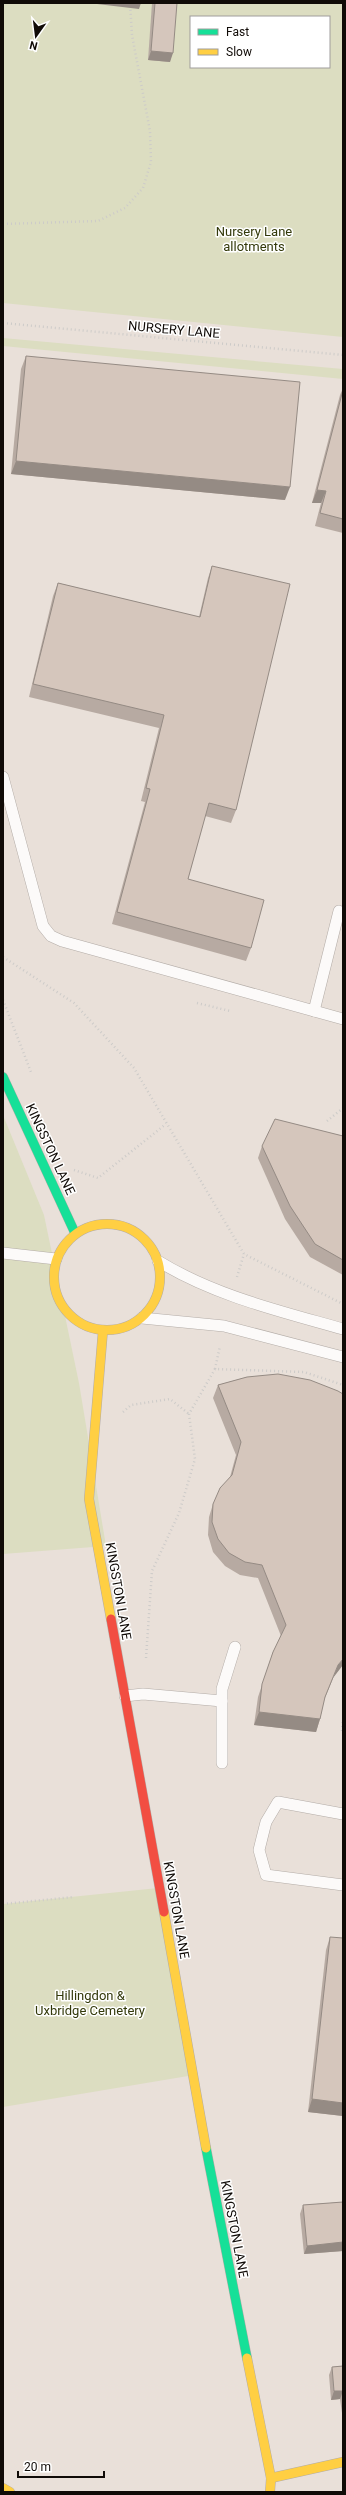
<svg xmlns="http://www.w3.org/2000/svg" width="346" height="2495" font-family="Roboto,sans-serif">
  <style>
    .green { fill: #dcddc1; fill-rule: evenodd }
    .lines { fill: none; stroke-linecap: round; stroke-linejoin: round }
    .lane-casing { stroke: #b3aca7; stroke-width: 12 }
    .fast-casing { stroke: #b3aca7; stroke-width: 10 }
    .slow-casing { stroke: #b3aca7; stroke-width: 10 }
    .jam-casing { stroke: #b3aca7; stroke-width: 10 }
    .path { stroke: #cdcbc9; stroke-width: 2.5; stroke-dasharray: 1 3; stroke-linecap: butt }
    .lane { stroke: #fcfaf9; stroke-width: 11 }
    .fast { stroke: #16e098; stroke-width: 9 }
    .slow { stroke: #ffcf43; stroke-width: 9 }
    .jam { stroke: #f24e42; stroke-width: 9 }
    .wall { fill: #b7aaa2 }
    .shaded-wall { fill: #958b84 }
    .building { fill: #d5c6bc; stroke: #958b84 }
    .labels { text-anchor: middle; stroke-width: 3; stroke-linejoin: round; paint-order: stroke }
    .park-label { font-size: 13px; fill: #33390a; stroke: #fff }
    .street-label { font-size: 13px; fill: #100b07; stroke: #fff }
  </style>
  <rect width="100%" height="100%" fill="#e9e0d9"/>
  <g class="green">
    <path d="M3 3H343V337L3 303ZM191 17H329V67H191Z"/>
    <polygon points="3,338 343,369 343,379 3,346"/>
    <polygon points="3,1115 44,1215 79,1383 106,1546 3,1554"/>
    <polygon points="158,1888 194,2075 3,2107 3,1904"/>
  </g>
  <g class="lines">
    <defs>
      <g id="lane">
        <polyline points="3,777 43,926 51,936 62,941 343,1019"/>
        <polyline points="314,1011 339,911"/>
        <polyline points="3,1253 56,1259"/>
        <path d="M158 1261C215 1296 280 1311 343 1329"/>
        <polyline points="142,1318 224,1326 343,1357"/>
        <polyline points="125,1696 143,1694 222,1701"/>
        <polyline points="222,1763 222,1689 235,1647"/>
        <polyline points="343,1814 278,1802 266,1822 259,1850 266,1875 343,1885"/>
      </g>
      <g id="fast">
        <polyline points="3,1077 75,1233"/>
        <polyline points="206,2148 247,2358"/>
      </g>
      <g id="slow">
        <circle cx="107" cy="1277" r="53"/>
        <polyline points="103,1330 89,1499 111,1619"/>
        <polyline points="164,1912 206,2148"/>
        <polyline points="247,2358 271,2478 270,2492"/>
        <polyline points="271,2478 343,2462"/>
        <polyline points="3,2488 10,2492"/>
      </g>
      <polyline id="jam" points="111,1619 164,1912"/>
    </defs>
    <use href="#lane" class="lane-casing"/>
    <use href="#fast" class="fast-casing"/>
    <use href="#slow" class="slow-casing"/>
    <use href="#jam" class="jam-casing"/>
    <g class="path">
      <polyline points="3,224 98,221 125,208 143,188 151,162 150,131 132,35 130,3"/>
      <polyline points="3,323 343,355"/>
      <polyline points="3,957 74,1003 134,1068 244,1254 343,1304"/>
      <polyline points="3,1000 31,1072"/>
      <polyline points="197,1003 230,1011"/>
      <polyline points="327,1121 343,1108"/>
      <polyline points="74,1170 98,1178 166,1124"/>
      <polyline points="237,1277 244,1254"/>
      <polyline points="215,1369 220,1346"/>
      <polyline points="123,1412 131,1405 170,1399 189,1414"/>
      <polyline points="146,1658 152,1571 179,1513 195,1459 189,1414 215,1369 304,1372 343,1385"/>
      <polyline points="342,1731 343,1719"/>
      <polyline points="3,1904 73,1897"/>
    </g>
    <use href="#lane" class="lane"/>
    <use href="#fast" class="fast"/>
    <use href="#slow" class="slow"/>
    <use href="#jam" class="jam"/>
  </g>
  <g class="wall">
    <polygon points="152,3 177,3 170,62 148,60"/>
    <polygon points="26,356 285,500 11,474 21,369"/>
    <polygon points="343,388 343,533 315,526 321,503 312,503 340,395"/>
    <polygon points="212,566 236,810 231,823 205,816 188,879 251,948 246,961 112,924 145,802 141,801 159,728 29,697 53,596 58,583 199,617 208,578"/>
    <polygon points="343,1136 343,1275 310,1257 285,1219 258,1158 262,1146"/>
    <polygon points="247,1377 333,1678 324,1700 320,1719 316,1732 254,1725 258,1697 273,1652 281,1636 258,1578 240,1575 225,1566 213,1552 208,1535 209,1517 213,1504 230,1477 236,1455 213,1398 218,1385"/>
    <polygon points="330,1937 343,2116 308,2112 326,1950"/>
    <polygon points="343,2202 343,2251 304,2254 300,2214 303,2205"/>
    <polygon points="343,2366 343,2420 340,2399 331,2400 329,2375 332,2367"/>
  </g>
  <g class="shaded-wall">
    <polygon points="98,3 141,3 139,9 97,4"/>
    <polygon points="151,51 173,53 170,62 148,60"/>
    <polygon points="16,461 290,487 285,500 11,474"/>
    <polygon points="317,490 326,491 321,503 312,503"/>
    <polygon points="343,1659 343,1665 333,1678 320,1710 338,1665"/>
    <polygon points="259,1712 320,1719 316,1732 254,1725"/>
    <polygon points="312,2099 343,2103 343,2116 308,2112"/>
    <polygon points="343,2242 343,2251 304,2254 307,2246"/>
    <polygon points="334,2391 343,2391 340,2399 331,2400"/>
  </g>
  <g class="building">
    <polygon points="155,3 177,3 173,53 151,51"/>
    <polygon points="26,356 300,382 290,487 16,461"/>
    <polygon points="343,390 343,519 320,513 326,491 317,490"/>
    <polygon points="212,566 290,584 236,810 209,803 188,879 264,900 251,948 117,912 150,789 146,788 164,715 33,684 58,583 200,617"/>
    <polygon points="275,1119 343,1136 343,1260 315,1244 290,1206 262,1146"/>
    <polygon points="278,1374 310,1380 338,1391 343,1394 343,1659 338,1665 325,1697 320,1719 259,1712 262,1684 273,1652 286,1625 262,1565 245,1562 229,1553 218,1539 212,1522 213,1504 220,1488 232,1475 241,1442 218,1385 247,1377"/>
    <polygon points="330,1937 343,1938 343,2103 312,2099"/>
    <polygon points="343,2202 343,2242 307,2246 303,2205"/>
    <polygon points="343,2366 343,2391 334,2391 332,2367"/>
  </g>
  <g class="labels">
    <g class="park-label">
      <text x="254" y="236">Nursery Lane<tspan x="254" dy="15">allotments</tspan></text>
      <text x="90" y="2000">Hillingdon &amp;<tspan x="90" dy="15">Uxbridge Cemetery</tspan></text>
    </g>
    <g class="street-label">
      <text transform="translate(174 329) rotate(5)" y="5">NURSERY LANE</text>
      <text transform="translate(51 1149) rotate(65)" y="5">KINGSTON LANE</text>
      <text transform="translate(119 1591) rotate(80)" y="5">KINGSTON LANE</text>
      <text transform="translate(177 1910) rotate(80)" y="5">KINGSTON LANE</text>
      <text transform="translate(235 2229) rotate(79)" y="5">KINGSTON LANE</text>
    </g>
  </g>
  <rect width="346" height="2495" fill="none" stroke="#100b07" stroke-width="8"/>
  <rect x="190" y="16" width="140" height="52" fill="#ffffff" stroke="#9f9d9c"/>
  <rect x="198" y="29" width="20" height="6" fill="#16e098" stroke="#9f9d9c"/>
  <text x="226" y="36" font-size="12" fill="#100b07">Fast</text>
  <rect x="198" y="49" width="20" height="6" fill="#ffcf43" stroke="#9f9d9c"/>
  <text x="226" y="56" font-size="12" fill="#100b07">Slow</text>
  <g transform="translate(36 36) rotate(194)" stroke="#ffffff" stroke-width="3" paint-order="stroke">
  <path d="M0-3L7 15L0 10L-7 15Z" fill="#100b07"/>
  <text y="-6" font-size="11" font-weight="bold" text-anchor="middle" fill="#100b07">N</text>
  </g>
  <path d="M18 2471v6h86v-6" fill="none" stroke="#100b07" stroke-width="2"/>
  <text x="24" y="2471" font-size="12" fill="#100b07" stroke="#ffffff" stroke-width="3" paint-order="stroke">20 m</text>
</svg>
